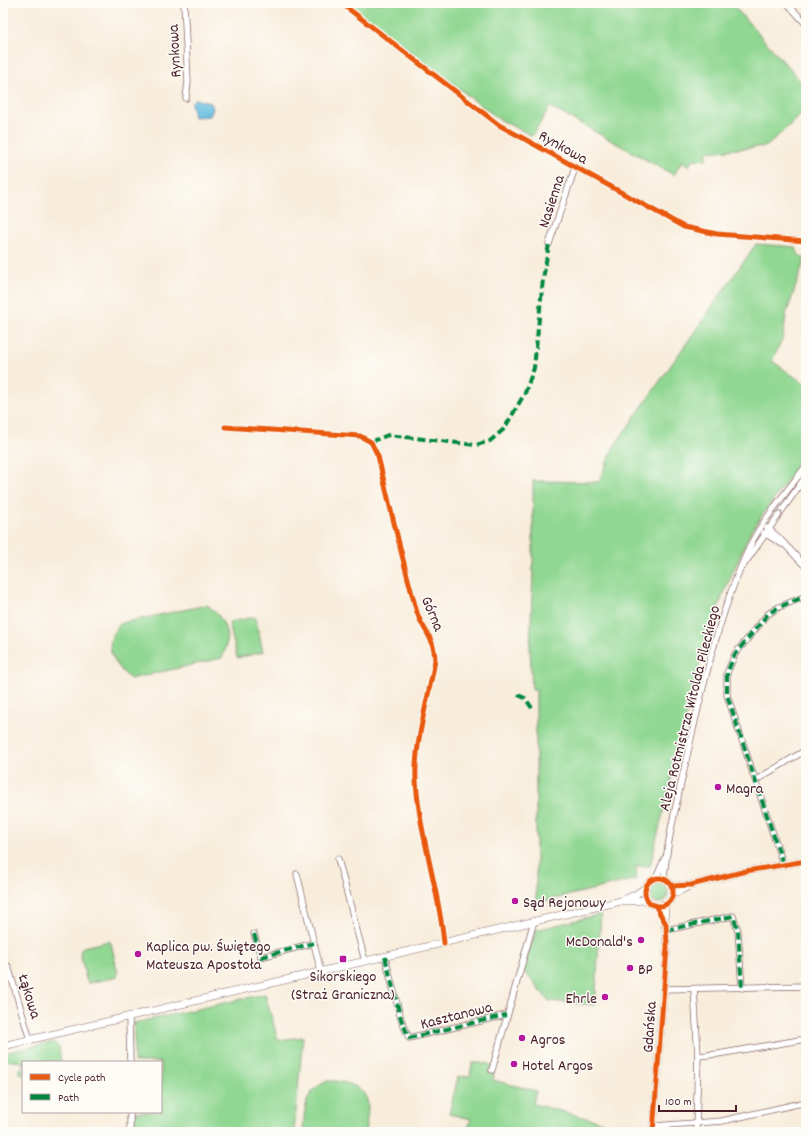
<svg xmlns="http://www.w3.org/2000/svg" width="809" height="1135" font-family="Dekko,sans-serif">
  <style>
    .green { fill: #90d792; stroke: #6d7b5e }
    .water { fill: #62bce0; stroke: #566e86 }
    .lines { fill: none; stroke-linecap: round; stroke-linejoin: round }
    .minor-casing { stroke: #876769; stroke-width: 7 }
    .major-casing { stroke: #876769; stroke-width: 8 }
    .minor { stroke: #fff; stroke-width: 5.5 }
    .major { stroke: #fff; stroke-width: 7 }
    .quiet { stroke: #00873e; stroke-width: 4; stroke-dasharray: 8 4; stroke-linecap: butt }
    .cycleway-casing { stroke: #fdfcf7; stroke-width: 8 }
    .cycleway { stroke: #e8590c; stroke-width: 5 }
    .oneway { stroke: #ae9aa0 }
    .poi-dot { fill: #b5179e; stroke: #fdfcf7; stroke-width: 1.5 }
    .labels { text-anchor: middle; stroke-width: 3; stroke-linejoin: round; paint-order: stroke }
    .street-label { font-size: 16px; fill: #4a1f2b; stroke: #fdfcf7 }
    .poi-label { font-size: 16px; fill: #4a1f2b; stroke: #fdfcf7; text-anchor: start }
  </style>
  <rect width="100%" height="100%" fill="#fdfcf7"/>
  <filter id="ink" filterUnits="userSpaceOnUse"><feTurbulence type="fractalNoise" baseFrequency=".025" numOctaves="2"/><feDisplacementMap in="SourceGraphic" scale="8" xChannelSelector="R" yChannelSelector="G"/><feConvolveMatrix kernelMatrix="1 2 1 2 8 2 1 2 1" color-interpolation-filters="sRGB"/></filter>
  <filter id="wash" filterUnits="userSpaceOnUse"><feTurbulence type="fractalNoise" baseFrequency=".012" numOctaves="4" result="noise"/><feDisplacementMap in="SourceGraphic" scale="16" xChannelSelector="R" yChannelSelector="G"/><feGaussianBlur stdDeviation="0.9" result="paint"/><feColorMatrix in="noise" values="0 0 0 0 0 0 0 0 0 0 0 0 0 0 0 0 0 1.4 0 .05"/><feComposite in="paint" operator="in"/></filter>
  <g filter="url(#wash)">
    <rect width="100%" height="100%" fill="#f8eddb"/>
    <g class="green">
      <polygon points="346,3 731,3 806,87 806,110 767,146 707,152 706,160 693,159 689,166 682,161 674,175 550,107 532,136 499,119"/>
      <polygon points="756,244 796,247 798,254 805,259 786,315 783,337 772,361 806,385 806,454 751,531 722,597 702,653 650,866 636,866 637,879 536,903 536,690 532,690 530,648 533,572 533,481 599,482 613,448"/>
      <path d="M207 605C226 619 232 637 222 658L130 679C112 662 101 644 121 623Z"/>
      <polygon points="255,617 263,652 237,658 229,622"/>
      <circle cx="658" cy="893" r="10"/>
      <polygon points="601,914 595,1005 549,1001 523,970 536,930"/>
      <polygon points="109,941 111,943 118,974 117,977 88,983 86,979 80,952 83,947"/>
      <polygon points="265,994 278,1040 303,1037 294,1132 139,1132 133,1128 133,1112 161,1112 161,1062 134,1062 134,1023"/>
      <polygon points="54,1042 59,1047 61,1062 23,1062 23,1075 18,1072 23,1066 23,1062 3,1060 3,1053"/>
      <polygon points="472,1063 488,1063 492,1066 488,1073 494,1074 493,1080 536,1091 533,1104 641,1132 467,1132 471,1119 449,1114 458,1077 470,1076"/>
      <path d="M327 1081C344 1080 368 1086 368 1107 368 1115 366 1124 365 1132H303C305 1108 303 1093 327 1081Z"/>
    </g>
    <polygon class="water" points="195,99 211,103 213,109 210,116 194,117 191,103"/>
  </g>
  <g filter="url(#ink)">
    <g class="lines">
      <defs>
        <g id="minor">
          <polyline points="184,3 188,82 186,98"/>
          <polyline points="341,3 499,125 684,227 717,234 806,241"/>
          <polyline points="787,3 806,24"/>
          <polyline points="549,244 575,168"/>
          <path d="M225 427 360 436 371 442 378 456C390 507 402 558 416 609 421 630 434 634 435 660 429 697 414 743 416 780 419 835 439 888 444 943"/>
          <polyline points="767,528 778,537 806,567"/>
          <polyline points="764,533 782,544"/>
          <polyline points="743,566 806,476"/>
          <polyline points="756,780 806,750"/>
          <polyline points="338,859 365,961"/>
          <polyline points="783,864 727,695 727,673 735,654 768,614 779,607 806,596"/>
          <polyline points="297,874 321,972"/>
          <polyline points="656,878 665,858"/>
          <path d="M664 879C667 839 678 799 686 760 703 686 719 609 753 540 767 514 788 490 806 466"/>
          <polyline points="666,930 733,916 738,931 742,988"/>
          <polyline points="254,934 261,957 314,943"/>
          <polyline points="385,957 401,1019 409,1038 506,1015"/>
          <polyline points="3,963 8,966 30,1040"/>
          <polyline points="664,989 806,986"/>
          <polyline points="694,989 698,1056 696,1132"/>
          <polyline points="129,1017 130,1062"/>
          <polyline points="698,1056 718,1054 806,1039"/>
          <polyline points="492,1070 534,921"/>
          <polyline points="654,1126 722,1121 806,1102"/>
          <polyline points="130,1132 130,1112"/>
        </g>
        <g id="major">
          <circle cx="659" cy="892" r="14"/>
          <polyline points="671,886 691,885 746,871 806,861"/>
          <polyline points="672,895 689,886"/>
          <polyline points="625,901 648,900"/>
          <polyline points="3,1046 621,901 635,895 645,888"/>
          <polyline points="653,1132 667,947 664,904"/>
        </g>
      </defs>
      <use href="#minor" class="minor-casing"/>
      <use href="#major" class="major-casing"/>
      <use href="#minor" class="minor"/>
      <use href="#major" class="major"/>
      <g class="quiet">
        <polyline points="371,442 388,435 476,445 490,441 504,429 525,393 534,368 543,279 549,244"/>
        <polyline points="518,695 525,698 534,711"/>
        <polyline points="783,864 727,695 727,673 735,654 768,614 779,607 806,596"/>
        <polyline points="666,930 733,916 738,931 742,988"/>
        <polyline points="254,934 261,957 314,943"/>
        <polyline points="385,957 401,1019 409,1038 506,1015"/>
      </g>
      <defs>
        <g id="cycleway">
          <polyline points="341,3 499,125 684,227 717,234 806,241"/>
          <path d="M225 427 360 436 371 442 378 456C390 507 402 558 416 609 421 630 434 634 435 660 429 697 414 743 416 780 419 835 439 888 444 943"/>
          <circle cx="659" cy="892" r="14"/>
          <polyline points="671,886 691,885 746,871 806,861"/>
          <polyline points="653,1132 667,947 666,924 655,905"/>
        </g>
      </defs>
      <use href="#cycleway" class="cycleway-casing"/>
      <use href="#cycleway" class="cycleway"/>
    </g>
    <defs><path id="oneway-chevron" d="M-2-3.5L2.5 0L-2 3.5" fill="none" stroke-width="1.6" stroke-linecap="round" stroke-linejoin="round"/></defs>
    <use class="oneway" href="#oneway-chevron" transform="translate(780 513) rotate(-55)"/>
  </g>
  <g class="poi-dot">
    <circle cx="718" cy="787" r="4"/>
    <circle cx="515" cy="901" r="4"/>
    <circle cx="641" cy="940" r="4"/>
    <circle cx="138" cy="954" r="4"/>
    <rect x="339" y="955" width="8" height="8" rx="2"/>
    <circle cx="630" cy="968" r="4"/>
    <circle cx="605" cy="997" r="4"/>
    <circle cx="522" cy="1038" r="4"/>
    <circle cx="514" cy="1064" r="4"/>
  </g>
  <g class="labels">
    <g class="street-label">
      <text transform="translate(173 51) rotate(-93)" y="6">Rynkowa</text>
      <text transform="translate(564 146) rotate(29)" y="6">Rynkowa</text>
      <text transform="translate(550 201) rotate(-72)" y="6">Nasienna</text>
      <text transform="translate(434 613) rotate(67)" y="6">Górna</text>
      <text transform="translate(688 708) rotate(-76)" y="6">Aleja Rotmistrza Witolda Pileckiego</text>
      <text transform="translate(31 996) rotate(73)" y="6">Łąkowa</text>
      <text transform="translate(456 1014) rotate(-14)" y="6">Kasztanowa</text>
      <text transform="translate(648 1027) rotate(-86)" y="6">Gdańska</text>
    </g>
    <g class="poi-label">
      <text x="726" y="793">Magra</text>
      <text x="523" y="907">Sąd Rejonowy</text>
      <text x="633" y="946" text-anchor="end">McDonald's</text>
      <text x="146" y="951">Kaplica pw. Świętego<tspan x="146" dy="18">Mateusza Apostoła</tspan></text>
      <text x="638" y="974">BP</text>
      <text x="343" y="981" text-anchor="middle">Sikorskiego<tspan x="343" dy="18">(Straż Graniczna)</tspan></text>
      <text x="597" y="1003" text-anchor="end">Ehrle</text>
      <text x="530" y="1044">Agros</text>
      <text x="522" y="1070">Hotel Argos</text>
    </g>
  </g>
  <rect width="809" height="1135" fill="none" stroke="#fdfcf7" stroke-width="16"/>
  <rect x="22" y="1061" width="140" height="52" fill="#fdfcf7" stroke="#b5a4a5"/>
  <rect x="30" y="1074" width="20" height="6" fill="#e8590c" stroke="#b5a4a5"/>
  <text x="58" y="1081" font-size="12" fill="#4a1f2b">Cycle path</text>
  <rect x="30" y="1094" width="20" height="6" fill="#00873e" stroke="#b5a4a5"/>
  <text x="58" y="1101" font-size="12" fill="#4a1f2b">Path</text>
  <path d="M659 1105v6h77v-6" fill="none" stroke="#4a1f2b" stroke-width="2"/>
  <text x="665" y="1105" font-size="12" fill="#4a1f2b" stroke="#fdfcf7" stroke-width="3" paint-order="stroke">100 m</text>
</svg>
